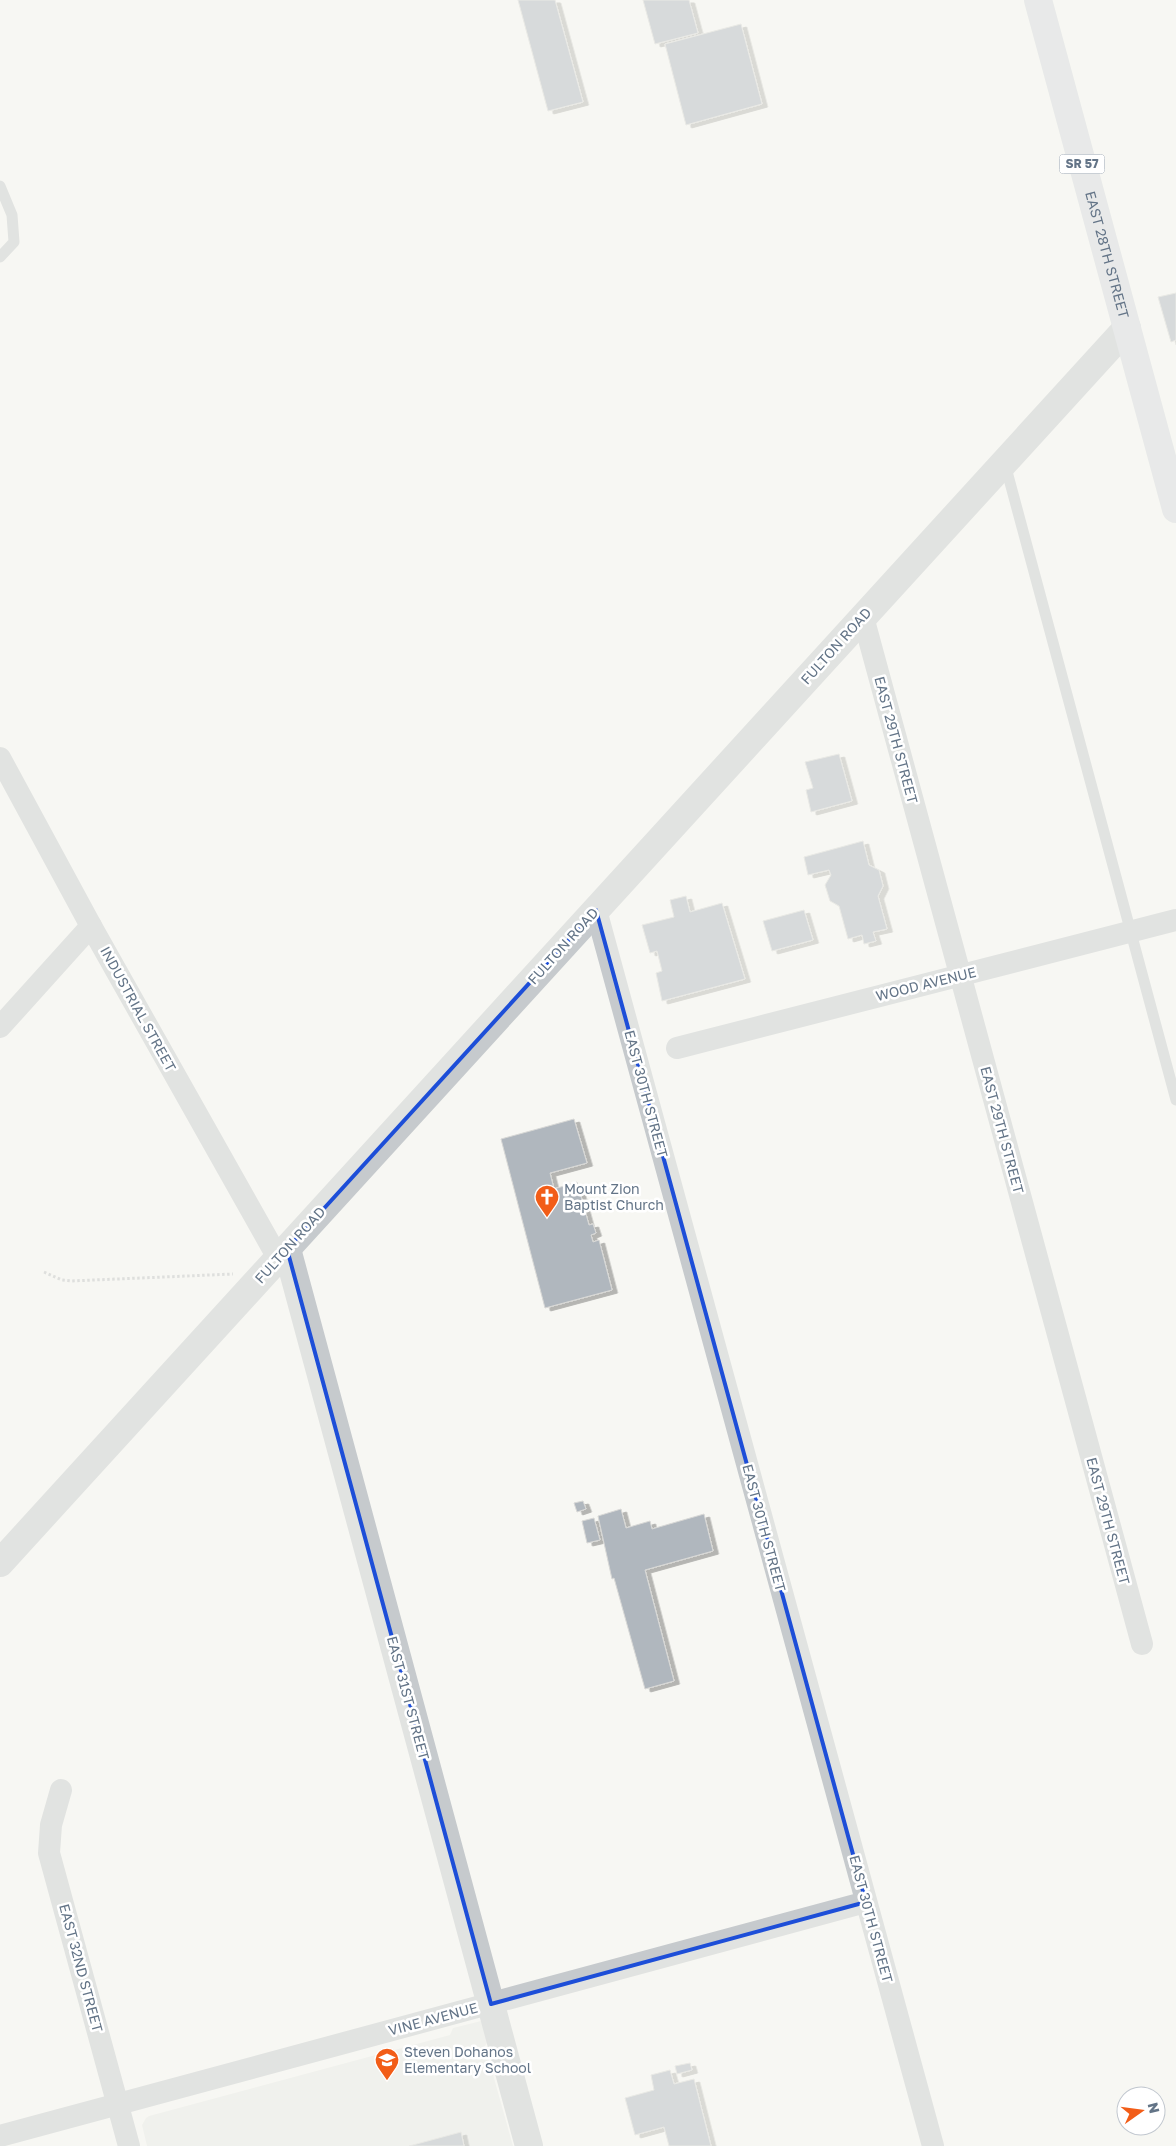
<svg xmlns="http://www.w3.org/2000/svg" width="1176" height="2146" font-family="'Golos Text',sans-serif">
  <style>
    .built { fill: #e7e9e7 }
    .building { fill: #b0b7be; stroke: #d8d8d6; filter: url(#shadow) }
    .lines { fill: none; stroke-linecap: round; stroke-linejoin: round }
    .path { stroke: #bfc1c4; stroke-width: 3; stroke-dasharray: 2.5 2.5; stroke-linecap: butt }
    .service { stroke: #c6cacd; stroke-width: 11 }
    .minor { stroke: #c6cacd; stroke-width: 22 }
    .tertiary { stroke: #c6cacd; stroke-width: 28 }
    .primary { stroke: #d4d8dd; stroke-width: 28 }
    .marked { fill: none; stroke: #1d4ed8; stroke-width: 4; stroke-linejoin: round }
    .labels { text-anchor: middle; stroke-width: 5; stroke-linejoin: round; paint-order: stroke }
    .shield { fill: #fff; stroke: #929eab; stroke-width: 1 }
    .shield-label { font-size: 12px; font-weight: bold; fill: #637487 }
    .street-label { font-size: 14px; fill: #637487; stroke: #fff }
    .poi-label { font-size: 14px; fill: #637487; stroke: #fff; text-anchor: start }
  </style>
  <defs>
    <filter id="shadow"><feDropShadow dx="5.5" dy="3" stdDeviation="0" flood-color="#0004"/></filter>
  </defs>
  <rect width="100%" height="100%" fill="#f7f7f3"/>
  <polygon class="built" points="481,2021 490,2038 485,2046 513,2146 147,2146 142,2125 146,2118 149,2116 450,2035 453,2028"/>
  <g class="building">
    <polygon points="518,0 555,0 583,102 548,111"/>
    <polygon points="643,0 689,0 698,33 655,44"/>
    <polygon points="741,24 762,104 686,125 665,44"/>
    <polygon points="1176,293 1176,340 1171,342 1158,297"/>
    <polygon points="839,754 852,801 811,812 806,790 813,788 805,762"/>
    <polygon points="863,841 869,865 879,870 883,886 878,896 887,929 873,932 876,941 864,944 862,935 848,939 839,906 830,901 825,885 831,875 829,870 808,875 804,857"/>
    <polygon points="686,896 690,912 722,903 745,979 662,1001 656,973 662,971 657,951 650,953 642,925 674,917 670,900"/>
    <polygon points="804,910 813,940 772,951 763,921"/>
    <polygon points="574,1119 587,1163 550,1173 554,1189 577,1182 589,1225 593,1224 596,1233 591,1235 593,1242 599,1240 612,1290 545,1308 501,1139"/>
    <polygon points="583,1501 586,1509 577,1512 574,1503"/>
    <polygon points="621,1509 626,1528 650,1521 652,1529 704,1514 713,1551 645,1570 674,1681 645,1689 614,1578 612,1579 598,1516"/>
    <polygon points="594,1518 600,1540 587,1543 582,1521"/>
    <polygon points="690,2063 692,2070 677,2074 675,2066"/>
    <polygon points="670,2070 674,2084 694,2079 711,2146 669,2146 664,2127 635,2135 625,2098 654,2090 651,2075"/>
    <polygon points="461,2132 464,2146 409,2146"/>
  </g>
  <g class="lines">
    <polyline class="path" points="44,1272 62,1280 71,1281 233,1274"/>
    <g class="service">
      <polyline points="0,186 12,215 14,242 0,257"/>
      <polyline points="1005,464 1176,1100"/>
    </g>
    <g class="minor">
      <polyline points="863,617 1142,1644"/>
      <polyline points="0,758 91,926 278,1258"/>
      <polyline points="596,910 933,2146"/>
      <polyline points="0,1027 91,926"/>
      <polyline points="677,1048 1176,920"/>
      <polyline points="61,1790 51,1825 49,1853 129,2146"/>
      <polyline points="0,2136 866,1902"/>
    </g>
    <g class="tertiary">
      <polyline points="287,1249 529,2146"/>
      <polyline points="0,1563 1127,328"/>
    </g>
    <path class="primary" id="s1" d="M1038 0 1176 509"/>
  </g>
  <path d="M0 0H1176V2146H0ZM596 910 866 1902 491 2004 287 1249Z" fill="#f7f7f3" fill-opacity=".55" fill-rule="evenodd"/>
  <path class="marked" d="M596 910 866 1902 491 2004 287 1249Z"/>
  <defs>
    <symbol id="church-pin" viewBox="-11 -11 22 30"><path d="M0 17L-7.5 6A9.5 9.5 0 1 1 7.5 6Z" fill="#f25d18" stroke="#fff"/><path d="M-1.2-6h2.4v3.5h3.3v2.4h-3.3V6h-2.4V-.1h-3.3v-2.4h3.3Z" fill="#fff"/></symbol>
    <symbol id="school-pin" viewBox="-11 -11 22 30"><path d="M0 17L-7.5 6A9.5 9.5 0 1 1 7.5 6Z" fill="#f25d18" stroke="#fff"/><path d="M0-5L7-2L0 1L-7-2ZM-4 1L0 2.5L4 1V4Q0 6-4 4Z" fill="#fff"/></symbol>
  </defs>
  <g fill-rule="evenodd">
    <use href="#church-pin" x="533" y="1183" width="28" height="38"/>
    <use href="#school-pin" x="373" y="2046" width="28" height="38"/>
  </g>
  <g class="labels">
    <rect class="shield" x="1059.5" y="154.5" width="45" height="19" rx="4"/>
    <g class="shield-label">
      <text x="1082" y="168">SR 57</text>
    </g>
    <g class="street-label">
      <text dy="5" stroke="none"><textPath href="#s1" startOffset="264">EAST 28TH STREET</textPath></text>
      <text transform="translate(836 646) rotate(-48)" y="5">FULTON ROAD</text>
      <text transform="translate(896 740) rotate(75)" y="5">EAST 29TH STREET</text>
      <text transform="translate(563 946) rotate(-48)" y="5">FULTON ROAD</text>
      <text transform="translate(926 984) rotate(-14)" y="5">WOOD AVENUE</text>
      <text transform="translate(138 1009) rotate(61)" y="5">INDUSTRIAL STREET</text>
      <text transform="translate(646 1094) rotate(75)" y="5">EAST 30TH STREET</text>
      <text transform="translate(1002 1130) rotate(75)" y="5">EAST 29TH STREET</text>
      <text transform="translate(290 1245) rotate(-48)" y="5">FULTON ROAD</text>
      <text transform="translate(1108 1521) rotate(75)" y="5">EAST 29TH STREET</text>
      <text transform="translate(764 1528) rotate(75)" y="5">EAST 30TH STREET</text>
      <text transform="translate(408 1698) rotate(75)" y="5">EAST 31ST STREET</text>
      <text transform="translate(871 1919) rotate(75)" y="5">EAST 30TH STREET</text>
      <text transform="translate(81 1968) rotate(75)" y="5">EAST 32ND STREET</text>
      <text transform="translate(433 2019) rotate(-15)" y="5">VINE AVENUE</text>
    </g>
    <g class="poi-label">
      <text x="564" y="1194">Mount Zion<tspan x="564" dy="16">Baptist Church</tspan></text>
      <text x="404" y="2057">Steven Dohanos<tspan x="404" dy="16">Elementary School</tspan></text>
    </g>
  </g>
  <g transform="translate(1141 2111) rotate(76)"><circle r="24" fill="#ffffff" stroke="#c1c7cf"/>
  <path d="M0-4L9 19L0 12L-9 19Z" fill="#f25d18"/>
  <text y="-8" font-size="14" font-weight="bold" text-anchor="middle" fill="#637487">N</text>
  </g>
</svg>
